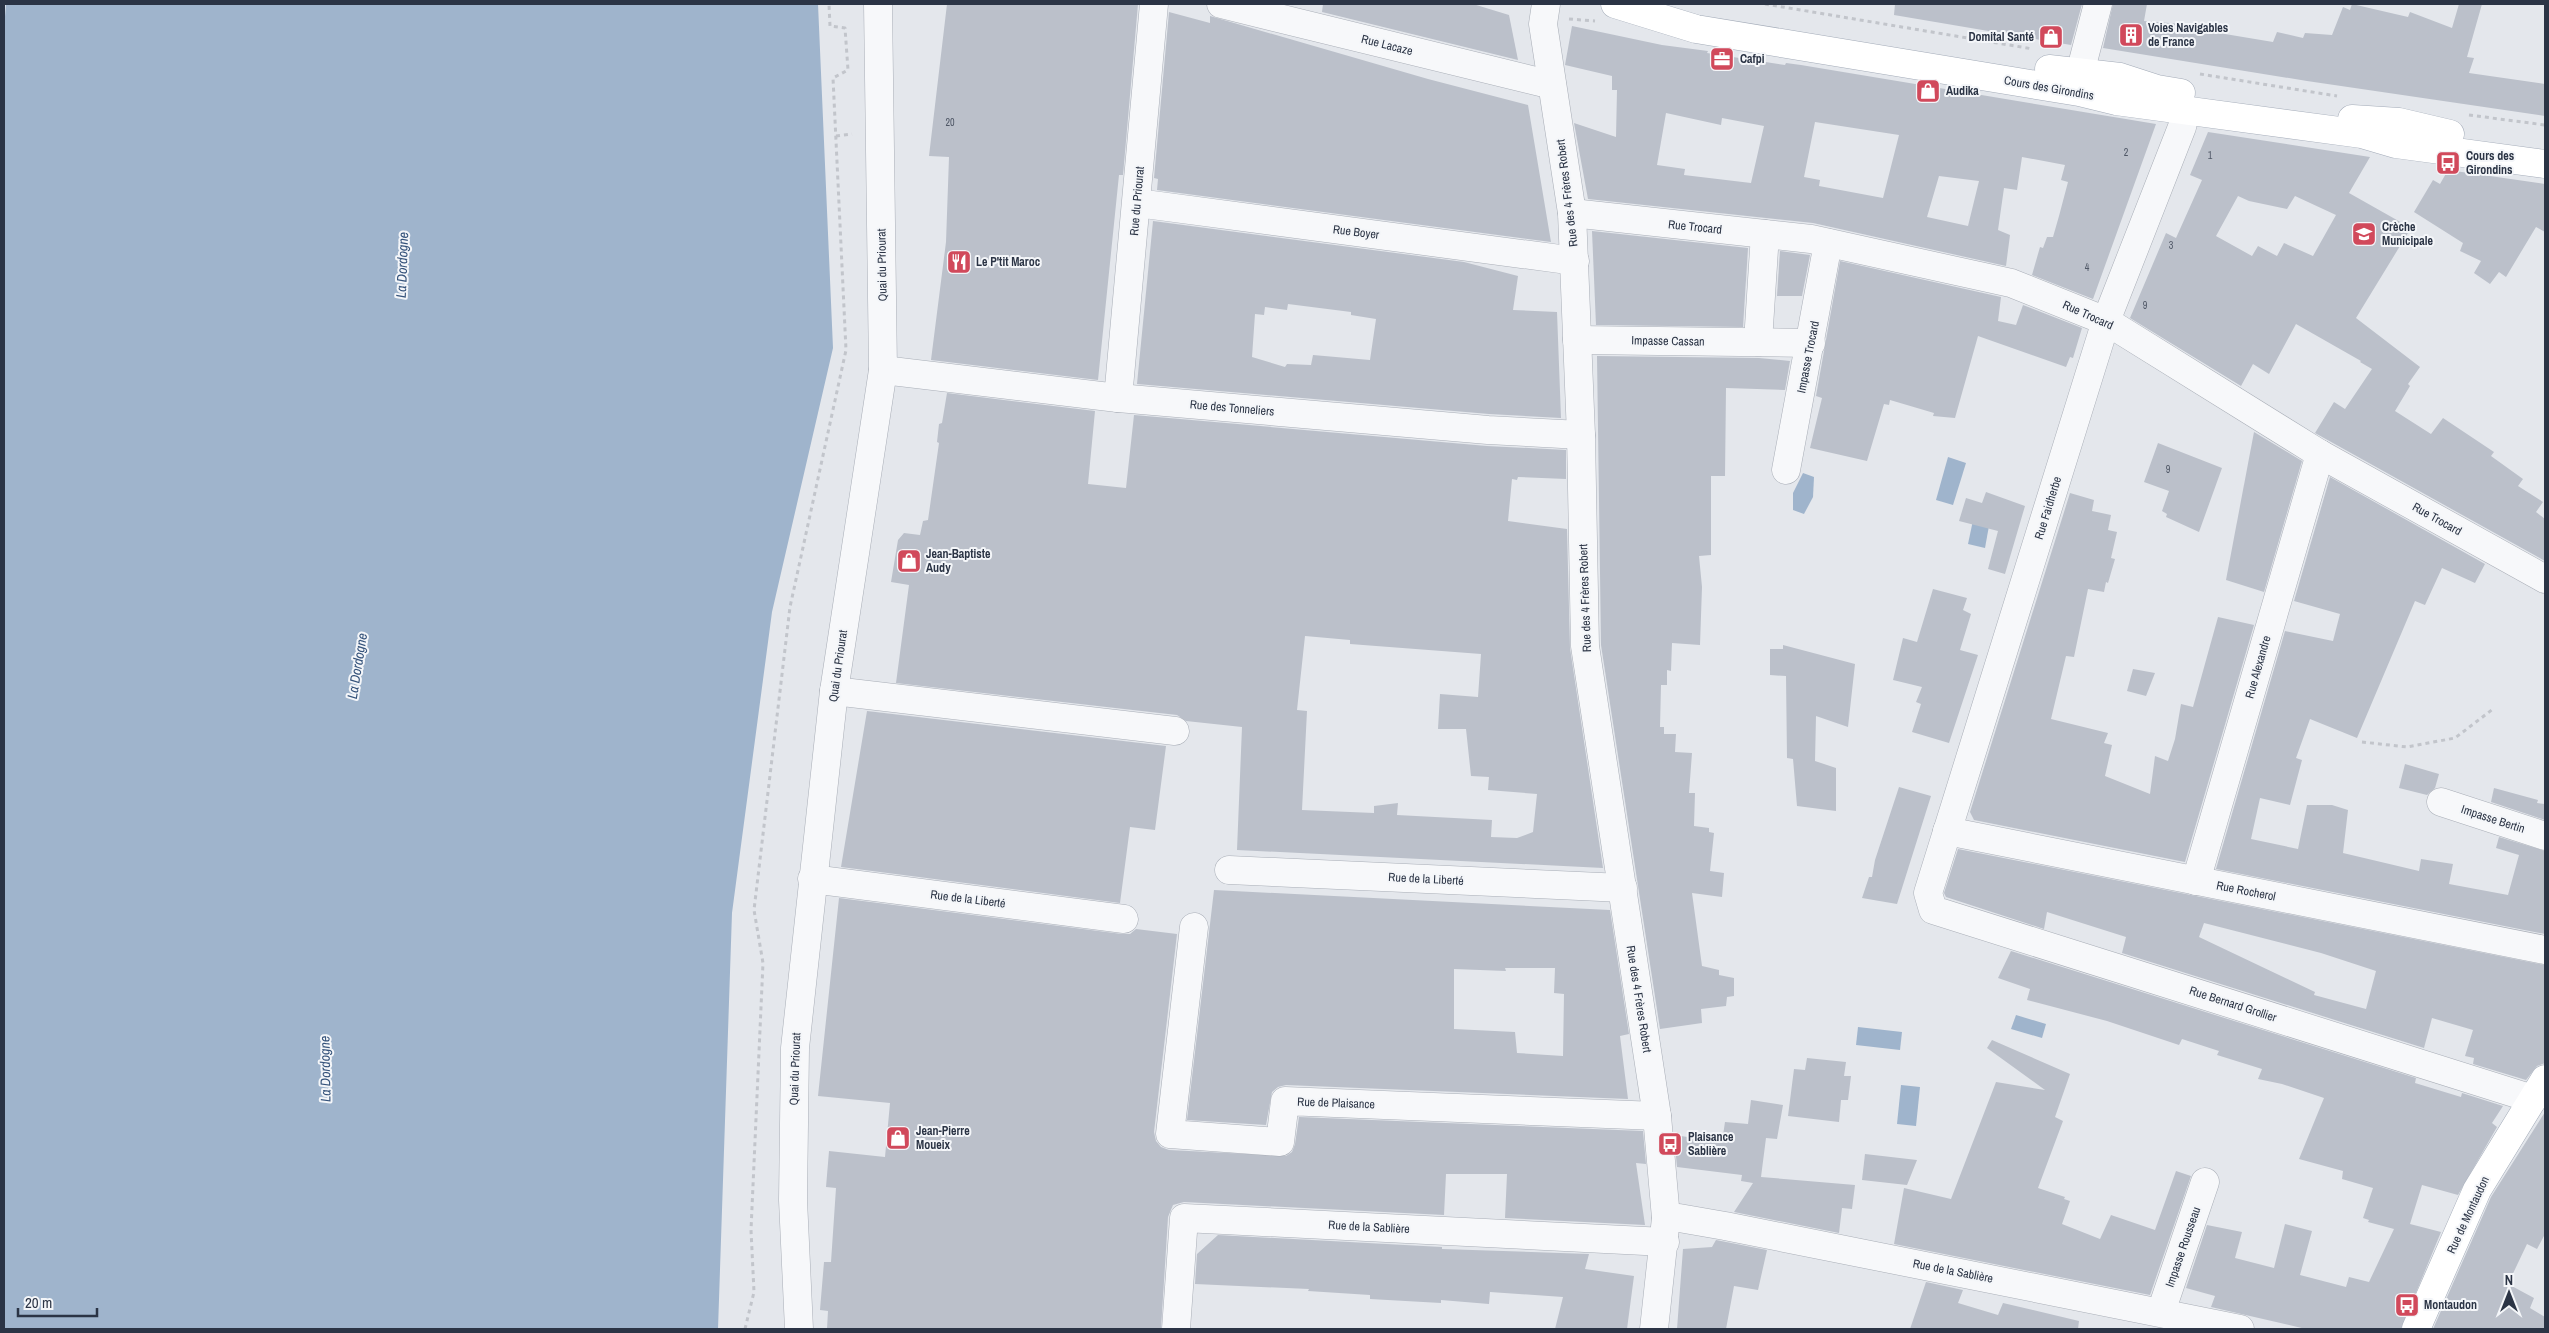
<svg xmlns="http://www.w3.org/2000/svg" width="2549" height="1333" font-family="'Archivo Narrow',sans-serif">
  <style>
    .water { fill: #9fb4cc }
    .building { fill: #bbc0ca; fill-rule: evenodd }
    .lines { fill: none; stroke-linecap: round; stroke-linejoin: round }
    .minor-casing { stroke: #a9aeb7; stroke-width: 29 }
    .major-casing { stroke: #a3abb8; stroke-width: 29 }
    .path { stroke: #c2c5cb; stroke-width: 3; stroke-dasharray: 4 4; stroke-linecap: butt }
    .minor { stroke: #f7f8fa; stroke-width: 28 }
    .major { stroke: #fff; stroke-width: 28 }
    .labels { text-anchor: middle; stroke-width: 4; stroke-linejoin: round; paint-order: stroke }
    .number-label { font-size: 10px; fill: #4f5766 }
    .poi-label { font-size: 12px; font-weight: bold; fill: #2b3445; stroke: #f4f6f9; text-anchor: start }
    .street-label { font-size: 12px; fill: #2b3445; stroke: #f4f6f9 }
    .water-label { font-size: 14px; font-style: italic; fill: #34527a; stroke: #f4f6f9 }
  </style>
  <rect width="100%" height="100%" fill="#e4e7ec"/>
  <g class="water">
    <polygon points="6,4 818,4 833,348 772,612 732,913 718,1329 4,1329 4,29"/>
    <polygon points="1948,457 1966,463 1953,505 1936,500"/>
    <polygon points="1803,473 1814,477 1813,497 1804,514 1793,510 1793,493"/>
    <polygon points="1976,506 1992,509 1985,548 1968,544"/>
    <polygon points="2016,1015 2046,1024 2042,1038 2011,1029"/>
    <polygon points="1858,1027 1902,1032 1900,1050 1856,1045"/>
    <polygon points="1901,1085 1920,1087 1916,1126 1897,1124"/>
  </g>
  <g class="building">
    <polygon points="947,4 1138,4 1123,175 1119,175 1098,380 931,360 946,242 949,157 929,156"/>
    <polygon points="1323,4 1473,4 1509,15 1518,60 1322,12"/>
    <polygon points="1895,4 2082,4 2071,45 1894,15"/>
    <polygon points="2113,4 2147,4 2144,21 2220,27 2219,33 2273,42 2277,32 2303,38 2305,33 2332,35 2343,7 2350,10 2352,4 2408,17 2410,12 2452,28 2459,4 2482,4 2467,57 2474,58 2469,73 2545,84 2545,116 2307,81 2103,48"/>
    <polygon points="1169,12 1210,23 1210,16 1428,79 1528,105 1551,242 1157,190 1158,179 1154,178"/>
    <path d="M1572 26 1662 45 1708 51 1707 53 1785 65 1786 63 1801 65 2156 124 2093 299 2032 275 2040 247 2043 248 2047 237H2053L2059 216 2068 182 2061 180 2065 165 2022 157 2017 190 2004 188 1998 230 2010 235 2006 266 1813 223 1588 199 1574 123 1616 137 1617 90H1612V76L1565 65ZM1666 113 1721 125 1722 118 1764 126 1751 183 1684 175 1685 169 1657 165ZM1815 122 1899 135 1883 198 1819 186 1820 180 1804 177ZM1939 176 1979 181 1968 226 1927 217Z"/>
    <path d="M2208 132 2370 157 2349 193 2411 228 2356 318 2420 367 2408 384 2410 386 2395 411 2431 434 2443 418 2494 452 2491 456 2523 479 2518 486 2543 502 2536 512 2545 519V561L2315 433 2334 402 2345 409 2372 369 2360 362 2361 361 2296 324 2269 374 2253 364 2241 386 2130 318 2166 233 2176 238 2202 180 2190 175ZM2238 196 2249 201 2287 209 2295 196 2336 215 2313 256 2284 243 2277 256 2258 246 2252 256 2216 236Z"/>
    <polygon points="2448,170 2545,184 2545,232 2536,227 2506,277 2499,272 2490,284 2474,273 2481,261 2460,251 2463,243 2414,212 2433,180 2440,184"/>
    <path d="M1153 221 1464 262 1518 276 1513 310 1557 312 1561 418 1489 414 1137 384ZM1288 304 1351 312V315L1376 319 1370 360 1313 355 1311 365 1287 364 1285 367 1252 357 1255 314 1264 315 1265 307 1287 310Z"/>
    <polygon points="1592,231 1748,248 1743,327 1596,325"/>
    <polygon points="1780,251 1810,255 1802,296 1777,296"/>
    <polygon points="1840,261 2001,297 1998,321 2016,325 2023,305 2082,328 2073,358 2070,357 2066,367 1978,336 1955,418 1933,416 1934,413 1890,400 1889,405 1884,404 1867,461 1810,448 1822,398 1816,396"/>
    <polygon points="1597,356 1759,358 1790,361 1785,390 1726,388 1725,476 1711,476 1711,555 1699,556 1702,587 1700,645 1672,643 1671,671 1667,670 1667,685 1661,685 1660,727 1664,727 1664,734 1676,734 1675,752 1692,753 1689,793 1695,793 1694,826 1709,828 1709,832 1714,833 1710,871 1724,873 1722,897 1692,893 1702,966 1719,970 1719,975 1734,978 1734,996 1727,997 1726,1006 1701,1009 1702,1023 1660,1029 1601,645"/>
    <path d="M947 393 1095 411 1088 484 1126 488 1134 415 1487 446 1566 450V479L1518 477 1517 480 1512 479 1508 521 1567 529 1570 648 1603 868 1237 850 1242 727 1186 721 1177 715 896 683 909 585 891 582 898 540 904 533 920 535 923 521 928 520 939 443 937 442 939 424 942 423ZM1305 636 1350 640V644L1481 654 1478 697 1440 694 1438 729H1466L1471 776 1489 777 1488 790 1537 794 1533 832 1517 838 1491 837 1492 820 1397 815 1398 803 1374 806V813L1302 810 1307 711 1297 710Z"/>
    <polygon points="2254,432 2302,461 2264,592 2226,580"/>
    <polygon points="2158,443 2222,468 2199,532 2166,517 2167,514 2162,511 2169,491 2144,482"/>
    <polygon points="2330,477 2485,564 2475,583 2442,568 2425,605 2415,601 2357,738 2310,719 2296,758 2302,760 2290,805 2260,798 2251,839 2298,849 2307,805 2332,805 2348,810 2343,853 2419,871 2421,859 2453,864 2449,884 2508,895 2519,855 2496,848 2499,837 2545,851 2545,934 2216,869 2285,631 2333,641 2340,614 2294,601"/>
    <polygon points="1986,492 2025,506 2005,574 1988,569 1998,531 1959,521 1966,498 1982,503"/>
    <polygon points="2070,493 2094,500 2092,511 2111,515 2108,530 2117,532 2111,558 2115,559 2108,583 2106,582 2104,592 2088,589 2074,657 2066,656 2051,719 2108,733 2104,743 2112,745 2105,776 2150,794 2155,756 2168,761 2175,739 2181,704 2193,707 2218,617 2254,625 2185,862 1974,820 1970,812"/>
    <polygon points="1933,589 1967,598 1963,610 1971,614 1960,650 1978,655 1949,743 1912,732 1921,704 1916,702 1922,687 1893,680 1903,638 1917,642"/>
    <polygon points="1783,645 1855,664 1848,727 1816,716 1815,761 1836,768 1836,811 1797,806 1793,759 1787,758 1786,676 1770,675 1770,649 1783,649"/>
    <polygon points="2133,669 2155,673 2146,696 2127,691"/>
    <polygon points="867,711 1166,746 1155,830 1130,827 1120,903 841,867"/>
    <polygon points="2405,764 2439,774 2435,788 2427,795 2399,788"/>
    <polygon points="1899,787 1931,796 1897,904 1862,898 1869,877 1872,877 1875,860"/>
    <polygon points="2494,788 2538,800 2537,803 2545,804 2545,820 2491,802"/>
    <path d="M1958 849 2545 965V1063L2537 1066 2526 1080 2473 1064 2474 1058 2465 1056 2473 1030 2432 1018 2424 1048 2122 953 2126 937 2047 912 2044 929 1946 897 1944 893ZM2204 923 2321 953 2376 971 2366 1009 2314 995 2315 992 2199 937Z"/>
    <path d="M1214 890 1610 910 1629 1034 1620 1036 1628 1099 1286 1085 1278 1087 1272 1092 1266 1125 1187 1120ZM1505 968H1555L1554 993 1564 994 1563 1056 1517 1053 1515 1032 1454 1029V969L1506 971Z"/>
    <polygon points="839,898 1122,934 1130,934 1136,929 1177,934 1154,1132 1156,1141 1161,1147 1169,1150 1286,1156 1292,1152 1295,1144 1299,1117 1643,1131 1646,1164 1636,1163 1645,1225 1505,1218 1507,1174 1446,1174 1444,1215 1184,1202 1173,1205 1168,1217 1161,1329 827,1329 828,1311 820,1310 824,1262 831,1262 836,1188 826,1187 829,1151 885,1157 890,1103 818,1096"/>
    <polygon points="2011,951 2416,1078 2415,1083 2461,1097 2462,1093 2503,1106 2492,1123 2497,1127 2458,1195 2422,1185 2410,1224 2441,1232 2401,1329 2306,1329 2211,1307 2215,1296 2186,1288 2207,1225 2242,1232 2235,1258 2274,1268 2285,1224 2312,1231 2300,1275 2346,1287 2349,1277 2369,1282 2394,1229 2368,1222 2369,1220 2363,1218 2373,1188 2342,1179 2343,1171 2299,1159 2324,1098 2282,1084 2258,1079 2262,1069 2217,1055 2219,1051 2182,1039 2179,1045 2107,1021 2027,1000 2030,989 1998,978"/>
    <polygon points="1992,1040 2070,1074 2055,1117 2063,1121 2038,1188 2065,1197 2064,1199 2070,1201 2062,1224 2100,1239 2111,1215 2155,1230 2176,1171 2191,1176 2150,1295 1894,1244 1904,1188 1951,1199 1996,1082 2045,1090 1987,1048"/>
    <polygon points="1807,1058 1846,1062 1844,1076 1851,1076 1848,1100 1841,1100 1839,1122 1788,1116 1794,1069 1805,1070"/>
    <polygon points="1751,1100 1783,1105 1777,1139 1766,1138 1761,1177 1855,1185 1852,1209 1842,1208 1839,1233 1734,1212 1753,1183 1741,1181 1742,1175 1677,1167 1674,1135 1722,1142 1725,1122 1748,1124"/>
    <polygon points="2545,1112 2545,1234 2537,1249 2527,1244 2508,1284 2534,1298 2530,1308 2545,1317 2545,1329 2433,1329 2491,1197"/>
    <polygon points="1865,1154 1917,1160 1907,1185 1862,1180"/>
    <polygon points="1218,1235 1442,1247 1442,1249 1589,1254 1585,1269 1634,1276 1627,1329 1555,1329 1563,1297 1490,1292 1489,1304 1441,1300 1441,1303 1370,1299 1370,1295 1308,1291 1309,1289 1195,1284 1197,1254"/>
    <polygon points="1716,1240 1767,1250 1758,1290 1734,1286 1726,1329 1677,1329 1683,1249 1712,1247"/>
    <polygon points="1926,1282 1963,1290 1958,1303 1998,1315 2003,1303 2079,1321 2078,1329 1910,1329"/>
  </g>
  <g class="lines">
    <defs>
      <g id="minor">
        <polyline points="1221,4 1552,85"/>
        <polyline points="1546,4 1543,24 1572,213 1581,435 1585,646 1657,1116 1666,1218 1654,1329"/>
        <polyline points="2080,73 2098,4"/>
        <polyline points="2186,110 2182,127 2106,321 1928,893 1933,910 2533,1099"/>
        <polyline points="1137,203 1575,261"/>
        <polyline points="1572,213 1811,239 2011,283 2106,321 2320,454 2545,579"/>
        <polyline points="1577,340 1811,343"/>
        <polyline points="1758,342 1765,234"/>
        <polyline points="883,370 1118,398 1488,430 1581,435"/>
        <polyline points="1118,398 1154,4"/>
        <polyline points="1786,470 1828,243"/>
        <polyline points="834,691 1175,731"/>
        <polyline points="2441,802 2545,836"/>
        <polyline points="1947,831 2545,950"/>
        <polyline points="1229,870 1623,888"/>
        <polyline points="812,879 1124,919"/>
        <polyline points="2196,881 2320,454"/>
        <polyline points="1194,927 1170,1134 1280,1142 1285,1101 1657,1116"/>
        <polyline points="1666,1218 1679,1218 1725,1226 2240,1329"/>
        <polyline points="2161,1312 2205,1182"/>
        <polyline points="799,1329 793,1200 795,1048 834,691 883,370 878,4"/>
        <polyline points="1176,1329 1184,1218 1665,1242"/>
      </g>
      <g id="major">
        <polyline points="1615,4 1696,29 2079,92 2116,101 2362,134 2396,144 2545,164"/>
        <polyline points="2049,69 2120,77 2157,89 2181,93"/>
        <polyline points="2352,119 2399,122 2450,134"/>
        <polyline points="2416,1329 2477,1190 2545,1079"/>
      </g>
    </defs>
    <use href="#minor" class="minor-casing"/>
    <use href="#major" class="major-casing"/>
    <g class="path">
      <polyline points="1765,4 2033,49"/>
      <polyline points="1569,19 1595,21"/>
      <polyline points="2200,74 2337,96"/>
      <polyline points="2469,115 2545,125"/>
      <polyline points="836,136 852,134"/>
      <polyline points="2362,742 2407,747 2455,738 2493,709"/>
      <polyline points="745,1329 754,1292 751,1230 763,963 754,910 790,607 846,350 833,78 848,70 845,28 830,26 829,4"/>
    </g>
    <use href="#minor" class="minor"/>
    <use href="#major" class="major"/>
  </g>
  <defs>
    <symbol id="building-square" viewBox="-11 -11 22 22"><rect x="-9" y="-9" width="18" height="18" rx="4" fill="#d1495b" stroke="#f4f6f9"/><path d="M-4-6H4V6H1V3H-1V6H-4ZM-2.5-4.3h1.7v1.8h-1.7ZM.8-4.3h1.7v1.8H.8ZM-2.5-1h1.7V.8h-1.7ZM.8-1h1.7V.8H.8Z" fill="#fff"/></symbol>
    <symbol id="shop-square" viewBox="-11 -11 22 22"><rect x="-9" y="-9" width="18" height="18" rx="4" fill="#d1495b" stroke="#f4f6f9"/><path d="M-5-2.5h2.3a2.7 3.5 0 0 1 5.4 0H5L5.5 6h-11ZM-1.5-2.5h3a1.5 2.3 0 0 0-3 0Z" fill="#fff"/></symbol>
    <symbol id="office-square" viewBox="-11 -11 22 22"><rect x="-9" y="-9" width="18" height="18" rx="4" fill="#d1495b" stroke="#f4f6f9"/><path d="M-6-3h4V-5.5h4V-3h4V5H-6ZM-1-4.5V-3h2v-1.5ZM-6 0V1H6V0Z" fill="#fff"/></symbol>
    <symbol id="bus-square" viewBox="-11 -11 22 22"><rect x="-9" y="-9" width="18" height="18" rx="4" fill="#d1495b" stroke="#f4f6f9"/><path d="M-5-6H5V4H4V6H2V4H-2V6H-4V4H-5ZM-3.5-4V0h7V-4ZM-3.5 1.2v1.5H-2V1.2ZM2 1.2v1.5H3.5V1.2Z" fill="#fff"/></symbol>
    <symbol id="school-square" viewBox="-11 -11 22 22"><rect x="-9" y="-9" width="18" height="18" rx="4" fill="#d1495b" stroke="#f4f6f9"/><path d="M0-5L7-2L0 1L-7-2ZM-4 1L0 2.5L4 1V4Q0 6-4 4Z" fill="#fff"/></symbol>
    <symbol id="restaurant-square" viewBox="-11 -11 22 22"><rect x="-9" y="-9" width="18" height="18" rx="4" fill="#d1495b" stroke="#f4f6f9"/><path d="M-5-6h1v4h1v-4h1v4h1v-4h1v5L-1.5 .5V6h-2V.5L-5-1ZM5-6V6H3V1.5H1.5Q1.5-4 5-6Z" fill="#fff"/></symbol>
  </defs>
  <g fill-rule="evenodd">
    <use href="#building-square" x="2117" y="21" width="28" height="28"/>
    <use href="#shop-square" x="2037" y="23" width="28" height="28"/>
    <use href="#office-square" x="1708" y="45" width="28" height="28"/>
    <use href="#shop-square" x="1914" y="77" width="28" height="28"/>
    <use href="#bus-square" x="2434" y="149" width="28" height="28"/>
    <use href="#school-square" x="2350" y="220" width="28" height="28"/>
    <use href="#restaurant-square" x="945" y="248" width="28" height="28"/>
    <use href="#shop-square" x="895" y="547" width="28" height="28"/>
    <use href="#shop-square" x="884" y="1124" width="28" height="28"/>
    <use href="#bus-square" x="1656" y="1130" width="28" height="28"/>
    <use href="#bus-square" x="2393" y="1291" width="28" height="28"/>
  </g>
  <g class="labels">
    <g class="number-label">
      <text x="950" y="126">20</text>
      <text x="2126" y="156">2</text>
      <text x="2210" y="159">1</text>
      <text x="2171" y="249">3</text>
      <text x="2087" y="271">4</text>
      <text x="2145" y="309">9</text>
      <text x="2168" y="473">9</text>
    </g>
    <g class="poi-label">
      <text x="2148" y="32">Voies Navigables<tspan x="2148" dy="14">de France</tspan></text>
      <text x="2034" y="41" text-anchor="end">Domital Santé</text>
      <text x="1740" y="63">Cafpi</text>
      <text x="1946" y="95">Audika</text>
      <text x="2466" y="160">Cours des<tspan x="2466" dy="14">Girondins</tspan></text>
      <text x="2382" y="231">Crèche<tspan x="2382" dy="14">Municipale</tspan></text>
      <text x="976" y="266">Le P'tit Maroc</text>
      <text x="926" y="558">Jean-Baptiste<tspan x="926" dy="14">Audy</tspan></text>
      <text x="916" y="1135">Jean-Pierre<tspan x="916" dy="14">Moueix</tspan></text>
      <text x="1688" y="1141">Plaisance<tspan x="1688" dy="14">Sablière</tspan></text>
      <text x="2424" y="1309">Montaudon</text>
    </g>
    <g class="street-label">
      <text transform="translate(1387 45) rotate(14)" y="4">Rue Lacaze</text>
      <text transform="translate(2049 88) rotate(10)" y="4">Cours des Girondins</text>
      <text transform="translate(1567 193) rotate(-97)" y="4">Rue des 4 Frères Robert</text>
      <text transform="translate(1137 201) rotate(-85)" y="4">Rue du Priourat</text>
      <text transform="translate(1695 227) rotate(6)" y="4">Rue Trocard</text>
      <text transform="translate(1356 232) rotate(7)" y="4">Rue Boyer</text>
      <text transform="translate(882 265) rotate(-91)" y="4">Quai du Priourat</text>
      <text transform="translate(2088 315) rotate(24)" y="4">Rue Trocard</text>
      <text transform="translate(1668 341) rotate(1)" y="4">Impasse Cassan</text>
      <text transform="translate(1808 357) rotate(-79)" y="4">Impasse Trocard</text>
      <text transform="translate(1232 408) rotate(5)" y="4">Rue des Tonneliers</text>
      <text transform="translate(2048 508) rotate(-73)" y="4">Rue Faidherbe</text>
      <text transform="translate(2437 519) rotate(29)" y="4">Rue Trocard</text>
      <text transform="translate(1585 598) rotate(-92)" y="4">Rue des 4 Frères Robert</text>
      <text transform="translate(838 666) rotate(-82)" y="4">Quai du Priourat</text>
      <text transform="translate(2258 667) rotate(-74)" y="4">Rue Alexandre</text>
      <text transform="translate(2493 819) rotate(18)" y="4">Impasse Bertin</text>
      <text transform="translate(1426 879) rotate(3)" y="4">Rue de la Liberté</text>
      <text transform="translate(2246 891) rotate(11)" y="4">Rue Rocherol</text>
      <text transform="translate(968 899) rotate(7)" y="4">Rue de la Liberté</text>
      <text transform="translate(1639 999) rotate(81)" y="4">Rue des 4 Frères Robert</text>
      <text transform="translate(2233 1004) rotate(18)" y="4">Rue Bernard Grollier</text>
      <text transform="translate(795 1069) rotate(-88)" y="4">Quai du Priourat</text>
      <text transform="translate(1336 1103) rotate(2)" y="4">Rue de Plaisance</text>
      <text transform="translate(2468 1215) rotate(-65)" y="4">Rue de Montaudon</text>
      <text transform="translate(1369 1227) rotate(3)" y="4">Rue de la Sablière</text>
      <text transform="translate(2183 1247) rotate(-71)" y="4">Impasse Rousseau</text>
      <text transform="translate(1953 1271) rotate(11)" y="4">Rue de la Sablière</text>
    </g>
    <g class="water-label">
      <text transform="translate(402 265) rotate(-88)" y="5">La Dordogne</text>
      <text transform="translate(357 666) rotate(-81)" y="5">La Dordogne</text>
      <text transform="translate(325 1069) rotate(-91)" y="5">La Dordogne</text>
    </g>
  </g>
  <rect width="2549" height="1333" fill="none" stroke="#2b3445" stroke-width="10"/>
  <g transform="translate(2509 1293)" stroke="#f4f6f9" stroke-width="4" paint-order="stroke">
  <path d="M0-4L9 19L0 12L-9 19Z" fill="#2b3445"/>
  <text y="-8" font-size="14" font-weight="bold" text-anchor="middle" fill="#2b3445">N</text>
  </g>
  <path d="M18 1308v8h79v-8" fill="none" stroke="#2b3445" stroke-width="2.5"/>
  <text x="25" y="1308" font-size="15" fill="#2b3445" stroke="#f4f6f9" stroke-width="4" paint-order="stroke">20 m</text>
</svg>
